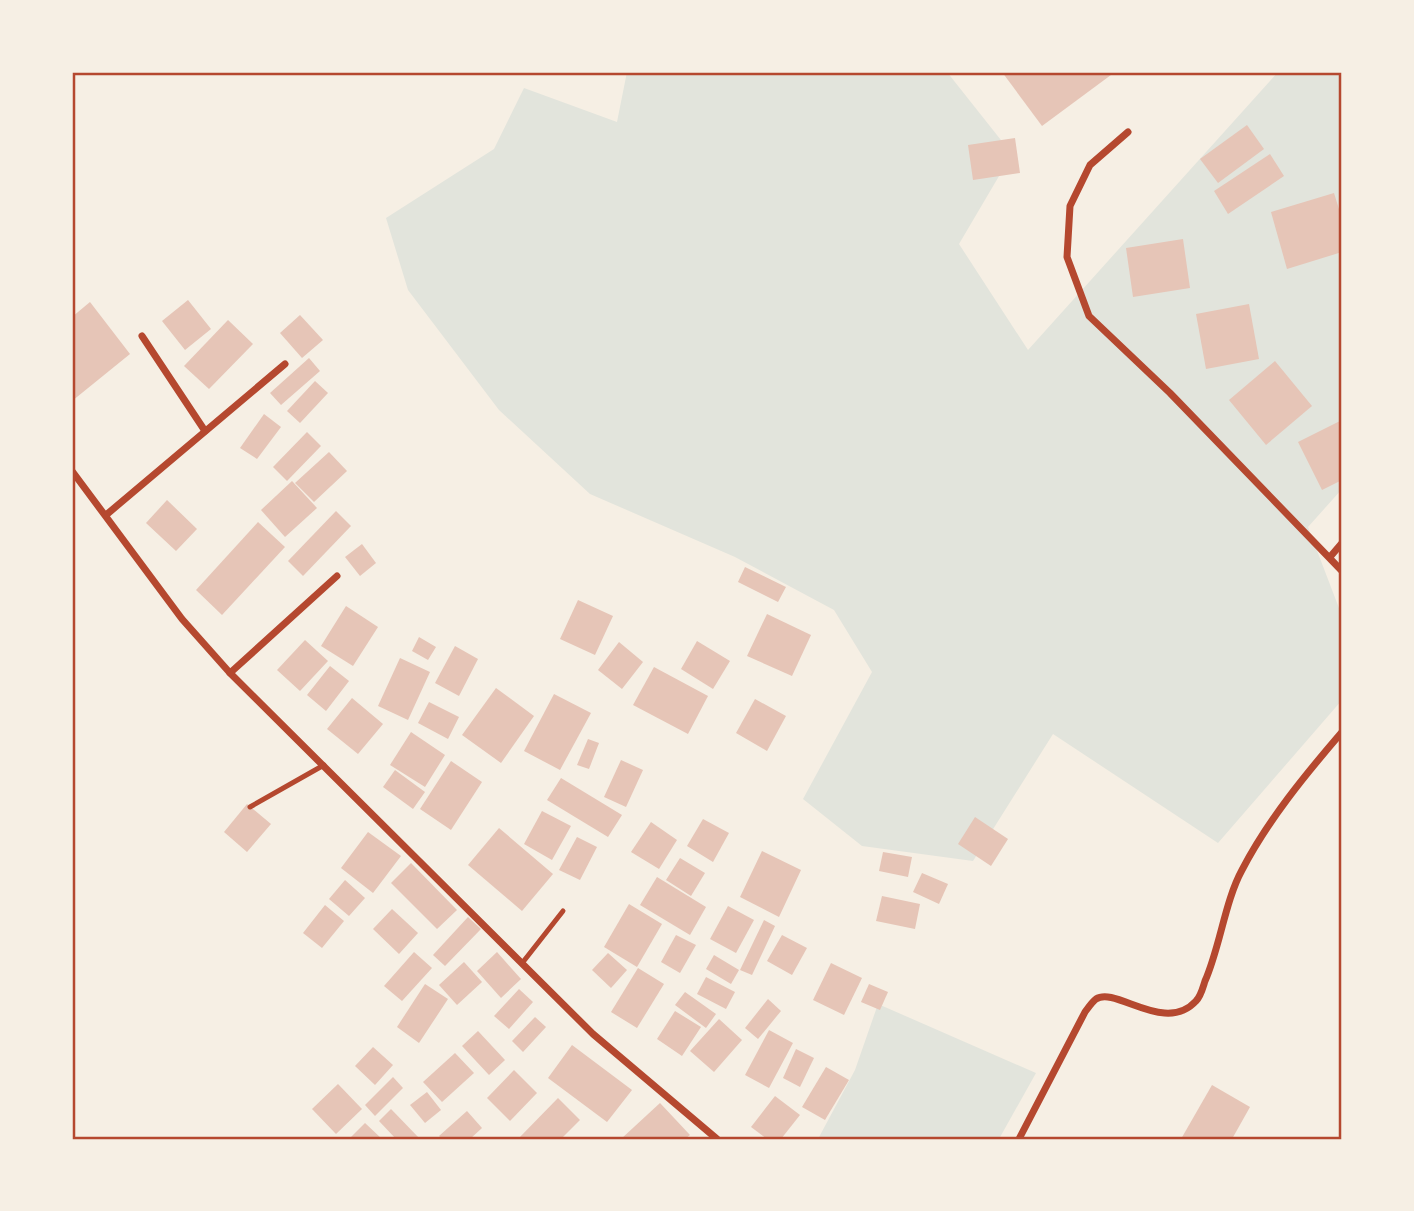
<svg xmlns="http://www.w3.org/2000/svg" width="1414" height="1211" font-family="Arial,sans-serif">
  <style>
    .green { fill: #e2e4dc }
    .building { fill: #e6c5b7 }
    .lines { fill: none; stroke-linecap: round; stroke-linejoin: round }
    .service { stroke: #b5482f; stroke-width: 5 }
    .minor { stroke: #b5482f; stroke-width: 7 }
    .neatline { fill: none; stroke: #b5482f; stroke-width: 2.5 }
  </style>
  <rect width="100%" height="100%" fill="#f6efe4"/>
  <g class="green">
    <polygon points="627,72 947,72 1012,154 959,244 1028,350 1278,72 1342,72 1342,489 1308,527 1342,616 1342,700 1218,843 1053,734 973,861 862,846 803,799 872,672 834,610 735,557 590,494 499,410 408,290 386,218 494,149 524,88 617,122"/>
    <polygon points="878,1004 1036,1073 999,1139 818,1139 855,1070"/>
  </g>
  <g class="building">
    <polygon points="1002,72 1115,72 1042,126"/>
    <polygon points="1247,125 1264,149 1218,183 1200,159"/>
    <polygon points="1015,138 1020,173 973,180 968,145"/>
    <polygon points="1270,154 1284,176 1228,214 1214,191"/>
    <polygon points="1334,193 1342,219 1342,252 1287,269 1271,212"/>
    <polygon points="1183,239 1190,288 1133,297 1126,248"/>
    <polygon points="188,300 211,329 185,350 162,321"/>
    <polygon points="90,302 130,354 72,401 72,317"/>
    <polygon points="1249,304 1259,359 1206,369 1196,314"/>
    <polygon points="300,315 323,340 302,358 280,333"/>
    <polygon points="228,320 253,344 209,389 184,366"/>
    <polygon points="309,358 320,371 281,405 270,393"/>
    <polygon points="1275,361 1312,406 1266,445 1229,400"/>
    <polygon points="315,381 328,393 300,423 287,411"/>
    <polygon points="264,414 281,427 257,459 240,448"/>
    <polygon points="1342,420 1342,480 1322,490 1298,442"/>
    <polygon points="307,432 321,446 287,481 273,467"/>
    <polygon points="329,452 347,471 314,502 295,483"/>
    <polygon points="292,481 317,508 285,537 261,510"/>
    <polygon points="167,500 197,529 176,551 146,523"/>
    <polygon points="336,511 351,526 303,576 288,561"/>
    <polygon points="258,522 285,547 222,615 196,590"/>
    <polygon points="362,544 376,563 360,576 345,557"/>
    <polygon points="745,567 786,587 778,602 738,582"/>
    <polygon points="578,600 613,616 595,655 560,639"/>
    <polygon points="346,606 378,627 353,666 321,646"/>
    <polygon points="767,614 811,635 792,676 747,656"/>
    <polygon points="419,637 436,647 428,660 412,651"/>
    <polygon points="305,640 328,661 300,691 277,670"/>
    <polygon points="697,641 730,661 713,689 681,669"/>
    <polygon points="619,642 643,662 622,689 598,670"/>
    <polygon points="455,646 478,659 459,696 435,683"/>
    <polygon points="400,658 430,672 408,720 378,706"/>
    <polygon points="330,666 349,681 326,711 307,695"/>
    <polygon points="654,667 708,696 688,734 633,705"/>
    <polygon points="496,688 534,716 501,763 462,735"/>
    <polygon points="554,694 591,713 560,770 524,751"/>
    <polygon points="352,698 383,724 358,754 327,729"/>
    <polygon points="755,699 786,716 767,751 736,733"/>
    <polygon points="429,702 459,717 448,739 418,723"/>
    <polygon points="411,732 445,755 425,787 390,765"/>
    <polygon points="588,739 599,743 589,769 577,765"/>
    <polygon points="621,760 643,770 626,807 604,797"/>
    <polygon points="451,761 482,782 451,830 420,809"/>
    <polygon points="395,770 425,792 413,809 383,787"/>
    <polygon points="561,778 622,815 608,837 547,800"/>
    <polygon points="247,804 271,824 247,852 224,832"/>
    <polygon points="542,811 571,826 552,860 524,844"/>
    <polygon points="975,817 1008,839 991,866 958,844"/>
    <polygon points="703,819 729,833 713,862 687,846"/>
    <polygon points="651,822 677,840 659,869 631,852"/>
    <polygon points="499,828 553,874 522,911 468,865"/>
    <polygon points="368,832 401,856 373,893 341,868"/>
    <polygon points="577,837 597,847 580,880 559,870"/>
    <polygon points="762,851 801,870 779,917 740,897"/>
    <polygon points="883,852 912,857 908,877 879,871"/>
    <polygon points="680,858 705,873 691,896 666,880"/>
    <polygon points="411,863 457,910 437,929 391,883"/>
    <polygon points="922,873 948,884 939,904 913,892"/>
    <polygon points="657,877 706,907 690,935 640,905"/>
    <polygon points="345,880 365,898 349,916 329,899"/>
    <polygon points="882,896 920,904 915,929 876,921"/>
    <polygon points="629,904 662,924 637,967 604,947"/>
    <polygon points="325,905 344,921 322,948 303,933"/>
    <polygon points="728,906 754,920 736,953 710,939"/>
    <polygon points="392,909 418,933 399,954 373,929"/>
    <polygon points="468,917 481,929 445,966 433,955"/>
    <polygon points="764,920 775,926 752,975 740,970"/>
    <polygon points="676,935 696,945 680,973 661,962"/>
    <polygon points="782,935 807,948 792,975 767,961"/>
    <polygon points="414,952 432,968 402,1001 384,986"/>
    <polygon points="497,952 521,979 501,998 477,971"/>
    <polygon points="608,953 627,970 611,988 592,970"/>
    <polygon points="714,955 739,970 731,984 706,969"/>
    <polygon points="464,962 482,982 457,1005 439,985"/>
    <polygon points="831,963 862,978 844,1015 813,1000"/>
    <polygon points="638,968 664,984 637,1028 611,1012"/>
    <polygon points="706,977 735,992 726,1009 697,994"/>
    <polygon points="425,984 448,999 419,1043 397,1027"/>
    <polygon points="869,984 888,992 880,1010 861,1002"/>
    <polygon points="519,989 533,1002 509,1029 494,1016"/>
    <polygon points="685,992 716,1014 706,1028 675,1005"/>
    <polygon points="768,999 781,1011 758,1039 745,1028"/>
    <polygon points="675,1011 701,1027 682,1056 657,1039"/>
    <polygon points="535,1017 546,1027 523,1052 512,1041"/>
    <polygon points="719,1019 742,1040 714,1072 690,1051"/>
    <polygon points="769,1030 793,1043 769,1088 745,1075"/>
    <polygon points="478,1031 505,1060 489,1075 462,1046"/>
    <polygon points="572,1045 632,1090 607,1122 548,1078"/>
    <polygon points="373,1047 393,1065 375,1085 355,1066"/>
    <polygon points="796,1049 814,1058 800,1087 783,1078"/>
    <polygon points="455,1053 474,1073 442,1102 423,1082"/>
    <polygon points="826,1067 849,1080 825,1120 802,1107"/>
    <polygon points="514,1070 537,1093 510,1121 487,1098"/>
    <polygon points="393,1077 403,1088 375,1116 365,1105"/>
    <polygon points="338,1084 362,1109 336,1134 312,1109"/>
    <polygon points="1212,1085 1250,1107 1232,1139 1181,1139"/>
    <polygon points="427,1092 441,1110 425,1123 410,1105"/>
    <polygon points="775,1096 800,1115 781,1139 767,1139 751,1127"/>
    <polygon points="558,1098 580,1120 561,1139 518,1139"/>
    <polygon points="660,1103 690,1135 685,1139 621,1139"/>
    <polygon points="391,1109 420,1139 396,1139 379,1121"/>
    <polygon points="467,1111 482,1128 470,1139 442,1139 439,1136"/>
    <polygon points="365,1123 382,1139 349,1139"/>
  </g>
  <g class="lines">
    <g class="service">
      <polyline points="250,807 324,765"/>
      <polyline points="523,962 563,911"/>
    </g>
    <g class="minor">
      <polyline points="1128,132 1090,165 1070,206 1067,257 1089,316 1170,393 1342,571"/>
      <polyline points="142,336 205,431"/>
      <polyline points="72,471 182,619 230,673 593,1034 717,1139"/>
      <polyline points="106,515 285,364"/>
      <polyline points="1330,557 1342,543"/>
      <polyline points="230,673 337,576"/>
      <path d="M1019 1139 1085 1012C1088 1008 1092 1002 1096 999 1116 986 1165 1035 1196 1001 1201 996 1203 987 1205 981 1220 947 1225 901 1242 870 1268 820 1305 775 1342 732"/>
    </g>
  </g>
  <rect width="1414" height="1211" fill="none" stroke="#f6efe4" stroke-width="147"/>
  <rect x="74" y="74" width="1266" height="1064" class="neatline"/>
</svg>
